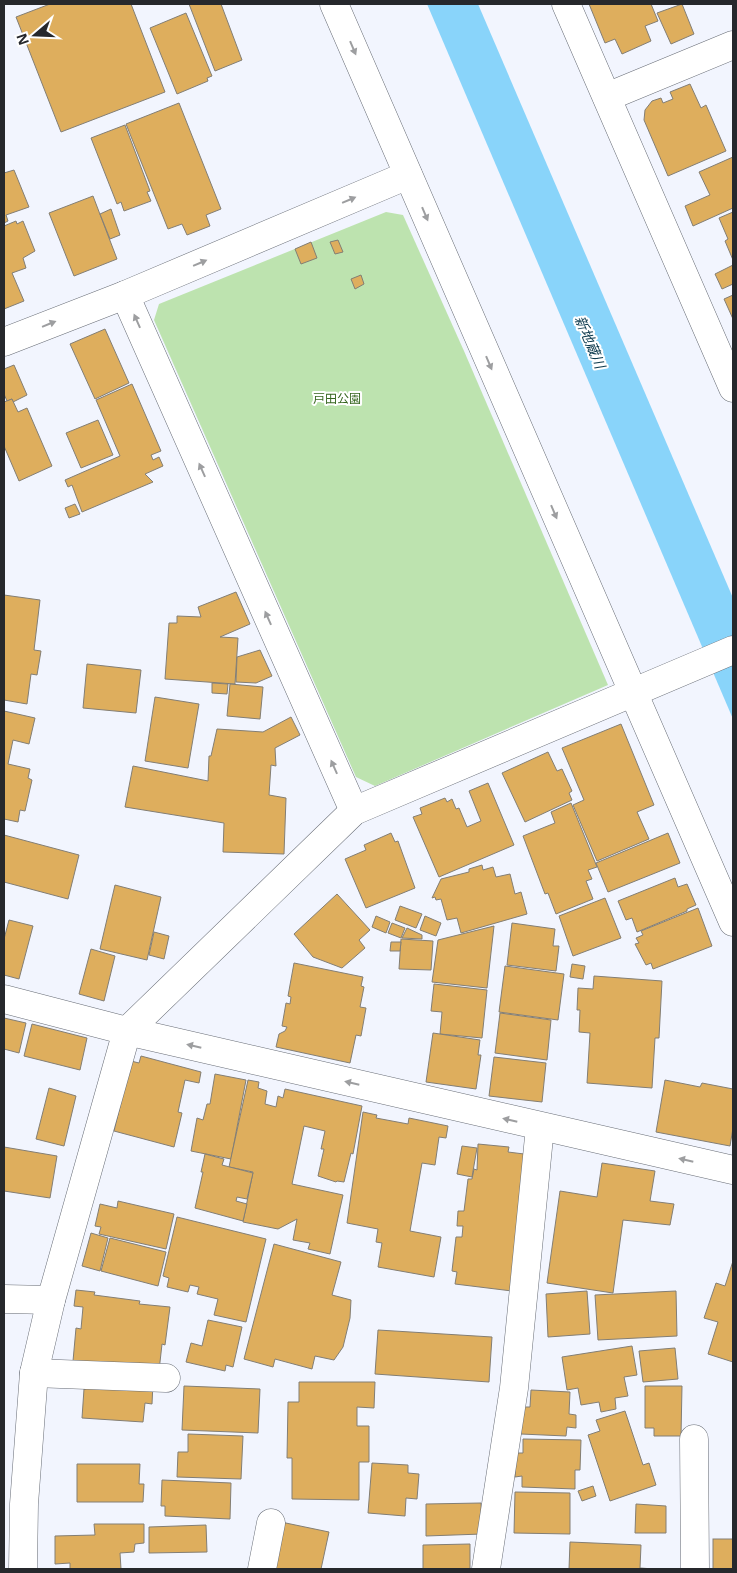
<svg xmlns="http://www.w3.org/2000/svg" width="737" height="1573" font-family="'Noto Sans','Noto Sans JP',sans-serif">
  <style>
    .green { fill: #bde3af }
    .water { fill: #89d4fa }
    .building { fill: #deae5d; stroke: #837e74 }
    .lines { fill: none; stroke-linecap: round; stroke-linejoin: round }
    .minor-casing { stroke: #686d76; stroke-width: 29 }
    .minor { stroke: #fff; stroke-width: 28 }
    .oneway { fill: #9d9ea0 }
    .labels { text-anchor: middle; stroke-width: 4; stroke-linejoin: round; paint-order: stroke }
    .park-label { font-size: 12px; fill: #35651e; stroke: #fff }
    .water-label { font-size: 14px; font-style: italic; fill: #0d3a4d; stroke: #fff }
  </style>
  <rect width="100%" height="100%" fill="#f2f5fe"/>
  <polygon class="green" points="386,212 403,215 464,351 608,685 375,786 356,777 154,320 159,304"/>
  <polygon class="water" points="427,4 478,4 733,598 733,719"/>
  <g class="building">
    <polygon points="50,4 131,4 165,92 61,132 16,17"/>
    <polygon points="189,4 221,4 242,60 215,71"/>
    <polygon points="589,4 651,4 658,21 645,26 651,41 622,54 615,39 605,43"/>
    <polygon points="682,4 694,34 671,44 657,13"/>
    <polygon points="186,13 212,76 207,78 208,81 177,94 150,28"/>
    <polygon points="690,84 701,108 706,105 726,151 668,176 644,120 645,110 652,101 661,98 663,103 673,99 670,92"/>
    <polygon points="179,103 221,209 206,215 210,226 187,235 182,224 168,229 126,124"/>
    <polygon points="125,125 150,191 147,192 151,201 124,211 121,202 117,204 91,138"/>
    <polygon points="733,157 733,208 693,226 685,206 710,195 699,172"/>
    <polygon points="14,170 29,207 6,215 8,221 4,223 4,173"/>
    <polygon points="93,196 117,259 74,276 49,213"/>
    <polygon points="111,209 120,235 110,239 100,214"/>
    <polygon points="733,212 733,260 725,241 728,239 719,218"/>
    <polygon points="16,221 17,224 23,221 35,251 23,258 26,268 12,273 24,301 4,309 4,226"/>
    <polygon points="338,240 343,252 335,254 330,242"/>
    <polygon points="311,242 317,258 301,264 295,249"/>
    <polygon points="733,265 733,284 722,289 715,274"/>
    <polygon points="361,275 364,284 355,289 351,279"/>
    <polygon points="733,295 733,319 724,299"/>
    <polygon points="105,329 129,383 95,399 70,344"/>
    <polygon points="14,365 27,395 13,402 12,399 7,401 4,394 4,369"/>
    <polygon points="132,384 161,451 151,455 153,460 159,457 163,466 145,474 153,482 82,512 72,485 68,487 65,480 120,456 96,400"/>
    <polygon points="12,399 18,412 27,408 52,466 19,481 4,446 4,402"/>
    <polygon points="98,420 113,455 81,468 66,433"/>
    <polygon points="75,504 80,514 69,518 65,508"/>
    <polygon points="236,592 250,624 220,637 238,638 235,684 165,679 169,623 177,623 177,616 201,617 198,607"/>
    <polygon points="4,595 40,600 34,650 41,651 37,675 31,674 27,704 4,700"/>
    <polygon points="260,650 272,676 256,683 236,682 237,657"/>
    <polygon points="87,664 141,670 136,713 83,708"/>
    <polygon points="212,683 228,684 227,694 212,693"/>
    <polygon points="230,684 263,687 260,719 227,716"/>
    <polygon points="155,697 199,704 188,768 145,761"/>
    <polygon points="4,711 35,718 29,744 13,740 8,764 30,769 28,778 32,780 25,811 20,810 18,822 4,819"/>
    <polygon points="291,717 300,735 275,748 276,766 271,765 269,795 286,798 284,854 223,852 224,823 125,807 133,766 208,781 209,756 211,756 217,729 263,732"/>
    <polygon points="621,724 654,805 637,812 649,839 597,861 573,805 584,800 562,748"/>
    <polygon points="548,752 557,771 562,769 572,791 569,793 572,800 525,822 502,773"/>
    <polygon points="488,783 514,845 439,877 413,817 422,814 420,808 445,798 447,802 452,799 456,809 459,808 467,827 481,821 469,791"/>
    <polygon points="571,803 597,867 588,870 592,879 586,881 593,899 556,914 548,893 545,894 523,836 555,823 551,812"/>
    <polygon points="391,833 395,842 398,841 415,888 366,908 345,859 366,850 364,845"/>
    <polygon points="668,833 680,863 608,892 596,863"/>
    <polygon points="4,835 79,855 68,899 4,882"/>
    <polygon points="482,865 483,870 493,867 496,877 510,874 515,894 521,892 527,914 461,933 457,918 447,920 441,899 436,900 435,897 432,898 441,879 469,872 469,869"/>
    <polygon points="675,878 678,887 687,884 696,905 687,909 687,911 637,932 632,918 626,920 618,901"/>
    <polygon points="115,885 161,897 147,960 100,949"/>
    <polygon points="337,894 370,930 359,940 365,948 342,968 313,957 294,934"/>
    <polygon points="605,898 621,938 573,956 559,916"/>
    <polygon points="400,906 422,914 416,928 395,920"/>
    <polygon points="698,908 712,946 653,969 651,963 646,965 635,944 639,943 636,938 643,935 641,931"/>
    <polygon points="376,916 390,922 386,933 372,927"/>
    <polygon points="425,916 441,923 436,936 420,930"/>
    <polygon points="9,920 33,926 19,979 4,975 4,939"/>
    <polygon points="392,923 405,928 401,938 388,933"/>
    <polygon points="512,923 555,929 553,946 559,946 556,971 507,965"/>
    <polygon points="494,926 487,988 432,982 438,940"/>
    <polygon points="407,928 422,935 422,939 402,938"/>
    <polygon points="154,932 169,936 164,959 149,955"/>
    <polygon points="401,939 433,941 431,970 399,969"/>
    <polygon points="391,942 401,942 400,951 390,951"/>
    <polygon points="91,949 115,956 104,1001 79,994"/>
    <polygon points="294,963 363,977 361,986 364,987 360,1007 366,1008 361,1036 356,1035 350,1063 276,1047 279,1034 285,1031 287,1027 282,1026 286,1003 290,1004 291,997 288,996"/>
    <polygon points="572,964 585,966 583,979 570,977"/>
    <polygon points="505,966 564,974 558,1020 499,1012"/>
    <polygon points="594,976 662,981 659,1038 655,1038 652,1088 587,1083 590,1033 579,1032 580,1010 577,1010 578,988 593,989"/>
    <polygon points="434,984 487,990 482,1038 440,1034 442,1012 431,1011"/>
    <polygon points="500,1013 551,1020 547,1060 495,1053"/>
    <polygon points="4,1018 26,1023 19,1053 4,1049"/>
    <polygon points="32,1024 87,1038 80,1070 24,1056"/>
    <polygon points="433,1033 480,1040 478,1055 481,1055 476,1089 426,1082"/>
    <polygon points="141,1056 201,1072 199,1083 185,1080 178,1112 182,1113 174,1147 114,1131 131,1061 139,1063"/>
    <polygon points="494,1057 546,1063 542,1102 489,1096"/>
    <polygon points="215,1074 246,1080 231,1159 191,1151 197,1118 203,1120 207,1104 210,1104"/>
    <polygon points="248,1080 259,1082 258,1088 267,1091 265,1104 276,1107 278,1096 283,1098 285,1089 362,1106 353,1154 351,1153 344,1182 337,1181 336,1182 318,1176 324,1149 321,1149 325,1131 304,1126 292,1184 343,1195 330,1254 308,1249 310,1243 293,1240 297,1219 278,1229 243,1222 253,1172 229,1167"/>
    <polygon points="665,1080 700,1087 702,1083 733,1089 733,1128 730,1146 656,1132"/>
    <polygon points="49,1088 76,1096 64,1146 36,1139"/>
    <polygon points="363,1112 377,1115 376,1118 408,1124 409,1118 448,1126 446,1138 439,1137 435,1165 422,1163 410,1231 441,1237 434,1277 378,1267 382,1243 376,1242 378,1229 347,1223"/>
    <polygon points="478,1144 509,1147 508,1152 524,1154 512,1291 455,1284 457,1272 452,1271 456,1237 462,1237 463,1226 457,1226 458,1211 464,1211 468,1179 472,1179 474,1169 477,1170"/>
    <polygon points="462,1146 477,1148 472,1177 457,1174"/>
    <polygon points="4,1147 57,1156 50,1198 4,1191"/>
    <polygon points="205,1154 224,1159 222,1165 253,1173 247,1199 237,1197 236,1201 247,1204 243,1221 195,1208 203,1172 201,1172"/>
    <polygon points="602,1163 655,1171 650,1201 674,1204 670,1225 623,1220 613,1293 547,1283 560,1191 597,1197"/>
    <polygon points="118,1201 174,1214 166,1249 99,1234 101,1227 95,1226 100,1204 117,1208"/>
    <polygon points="177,1217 266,1239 246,1322 214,1315 218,1299 197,1294 199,1287 190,1285 188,1292 167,1287 169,1278 163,1276"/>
    <polygon points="91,1233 108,1238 100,1271 82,1266"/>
    <polygon points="110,1238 166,1252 158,1286 101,1271"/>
    <polygon points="274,1244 341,1262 332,1295 351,1300 350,1318 343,1347 334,1360 315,1356 312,1369 275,1359 273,1367 244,1359"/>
    <polygon points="733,1261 733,1362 708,1354 718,1322 704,1318 716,1283 725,1286"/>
    <polygon points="76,1290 95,1292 94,1295 140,1301 139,1304 170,1307 165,1345 162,1344 159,1371 73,1361 76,1328 81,1329 83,1307 74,1306"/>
    <polygon points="587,1291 590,1334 548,1337 546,1294"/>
    <polygon points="676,1291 677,1336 598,1340 595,1295"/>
    <polygon points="208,1320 242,1327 233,1367 226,1365 225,1371 186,1362 191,1343 202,1346"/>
    <polygon points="378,1330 492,1337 489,1382 375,1374"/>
    <polygon points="632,1346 637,1375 624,1377 628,1396 615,1398 616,1409 601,1412 599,1402 581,1405 578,1388 567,1390 562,1357"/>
    <polygon points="675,1348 678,1379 643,1382 639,1351"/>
    <polygon points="87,1379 153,1383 152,1404 145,1403 143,1422 82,1418 84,1389 86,1389"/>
    <polygon points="299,1382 375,1382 374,1408 357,1407 357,1426 369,1426 369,1462 359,1462 359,1500 292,1499 292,1458 287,1458 288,1402 299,1402"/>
    <polygon points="184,1386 260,1389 258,1433 182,1430"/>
    <polygon points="645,1386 682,1386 681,1436 654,1436 654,1428 645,1428"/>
    <polygon points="531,1390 570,1392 569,1414 576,1415 576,1428 567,1427 566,1436 521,1434 522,1407 530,1407"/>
    <polygon points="625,1411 643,1465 649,1463 656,1485 610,1501 588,1435 600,1431 596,1420"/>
    <polygon points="188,1434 243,1436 241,1479 177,1477 178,1452 188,1452"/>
    <polygon points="523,1439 581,1440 580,1470 575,1470 575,1489 522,1487 522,1476 515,1477 516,1453 523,1453"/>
    <polygon points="372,1463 408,1465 408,1473 419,1474 417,1499 406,1498 405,1516 368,1513"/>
    <polygon points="77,1464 140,1464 139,1484 144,1484 143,1502 77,1502"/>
    <polygon points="162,1480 231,1483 230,1519 165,1516 165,1506 161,1506"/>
    <polygon points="593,1486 596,1496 582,1501 578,1491"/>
    <polygon points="515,1492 570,1493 570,1534 514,1533"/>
    <polygon points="481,1503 482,1534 426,1536 426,1504"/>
    <polygon points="636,1504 666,1506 666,1533 635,1533"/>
    <polygon points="281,1522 329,1532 321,1569 271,1569"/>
    <polygon points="94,1524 144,1524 144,1543 135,1544 134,1552 120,1553 121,1569 70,1569 70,1563 55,1564 55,1536 95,1535"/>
    <polygon points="206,1525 207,1552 149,1553 149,1527"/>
    <rect x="713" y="1539" width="20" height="30"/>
    <polygon points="570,1542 641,1545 640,1568 654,1569 569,1569"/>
    <polygon points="470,1544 470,1569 423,1569 423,1545"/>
  </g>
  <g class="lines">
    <defs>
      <g id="minor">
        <polyline points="334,4 733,922"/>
        <polyline points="566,4 733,388"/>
        <polyline points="607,97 733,45"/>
        <polyline points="125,295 354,811"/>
        <polyline points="4,342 125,295 408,175"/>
        <polyline points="4,999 127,1031 733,1170"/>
        <polyline points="4,1299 51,1300"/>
        <polyline points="34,1373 166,1378"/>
        <polyline points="694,1439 695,1569"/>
        <polyline points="23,1569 24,1504 34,1373 51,1300 127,1031 354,811 733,650"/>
        <polyline points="262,1569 271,1523"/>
        <polyline points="486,1569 514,1388 540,1127"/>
      </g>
    </defs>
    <use href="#minor" class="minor-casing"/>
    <use href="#minor" class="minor"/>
  </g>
  <defs><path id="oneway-solid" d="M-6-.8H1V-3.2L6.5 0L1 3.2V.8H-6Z" transform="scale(1.25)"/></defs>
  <g class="oneway">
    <use href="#oneway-solid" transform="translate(353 48) rotate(67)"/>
    <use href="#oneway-solid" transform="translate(349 200) rotate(-23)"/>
    <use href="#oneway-solid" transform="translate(425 214) rotate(67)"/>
    <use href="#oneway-solid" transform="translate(200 263) rotate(-23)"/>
    <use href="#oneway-solid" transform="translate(137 321) rotate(-114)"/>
    <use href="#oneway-solid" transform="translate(49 324) rotate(-22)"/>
    <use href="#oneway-solid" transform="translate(489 363) rotate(67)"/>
    <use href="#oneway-solid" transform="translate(202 470) rotate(-114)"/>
    <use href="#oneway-solid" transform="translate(554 512) rotate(67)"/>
    <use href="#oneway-solid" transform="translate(268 618) rotate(-114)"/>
    <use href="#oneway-solid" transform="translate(334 767) rotate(-114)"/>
    <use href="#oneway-solid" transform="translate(194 1046) rotate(-167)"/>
    <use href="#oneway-solid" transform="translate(352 1083) rotate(-167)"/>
    <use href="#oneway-solid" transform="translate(510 1120) rotate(-167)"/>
    <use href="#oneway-solid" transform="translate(686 1160) rotate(-167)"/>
  </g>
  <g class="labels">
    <g class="park-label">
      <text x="337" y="403">戸田公園</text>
    </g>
    <g class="water-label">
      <text transform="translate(590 342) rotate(67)" y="5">新地蔵川</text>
    </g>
  </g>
  <rect width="737" height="1573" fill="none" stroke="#26282c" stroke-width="10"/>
  <g transform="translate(35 35) rotate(251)" stroke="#ffffff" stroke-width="4" paint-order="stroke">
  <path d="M0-4L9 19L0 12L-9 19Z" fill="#26282c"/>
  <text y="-8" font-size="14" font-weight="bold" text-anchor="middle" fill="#26282c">N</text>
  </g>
</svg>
